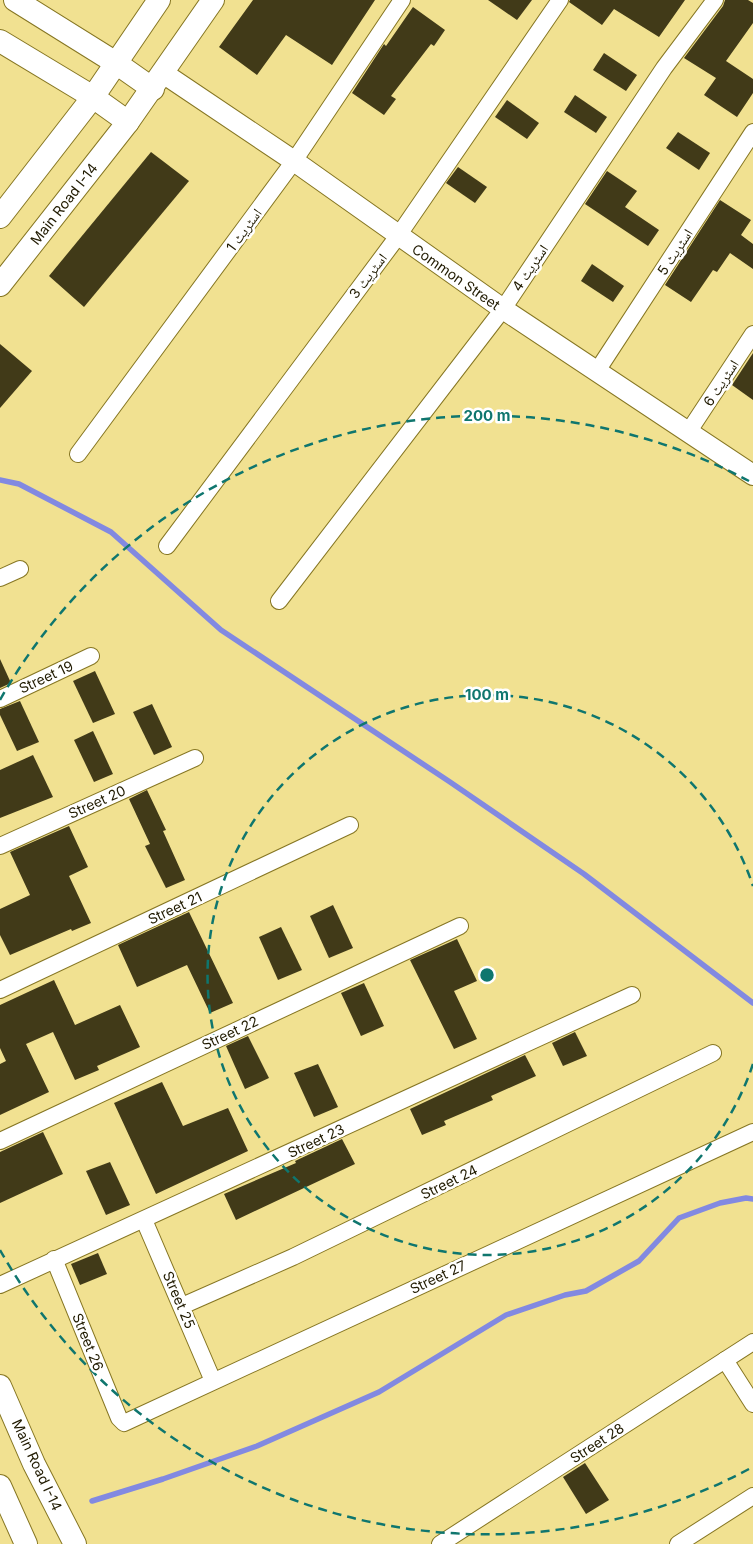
<svg xmlns="http://www.w3.org/2000/svg" width="753" height="1544" font-family="Inter,'Noto Naskh Arabic',sans-serif">
  <style>
    .lines { fill: none; stroke-linecap: round; stroke-linejoin: round }
    .stream { stroke: #8289e1; stroke-width: 5.5 }
    .building { fill: #413a18 }
    .minor-casing { stroke: #867623; stroke-width: 18 }
    .tertiary-casing { stroke: #867623; stroke-width: 22 }
    .secondary-casing { stroke: #867623; stroke-width: 24 }
    .minor { stroke: #fff; stroke-width: 16 }
    .tertiary { stroke: #fff; stroke-width: 20 }
    .secondary { stroke: #fff; stroke-width: 22 }
    .ring { fill: none; stroke: #0f766e; stroke-width: 2.5; stroke-dasharray: 9 6 }
    .labels { text-anchor: middle; stroke-width: 5; stroke-linejoin: round; paint-order: stroke }
    .street-label { font-size: 14px; fill: #201a00; stroke: #fff }
    .centre { fill: #0f766e; stroke: #fff; stroke-width: 2.5 }
    .ring-label { font-size: 15px; text-anchor: middle; font-weight: bold; fill: #0f766e; stroke: #fff; stroke-width: 5; stroke-linejoin: round; paint-order: stroke }
  </style>
  <rect width="100%" height="100%" fill="#f1e191"/>
  <g class="lines">
    <g class="stream">
      <polyline points="0,480 19,484 111,532 221,630 450,782 584,874 753,1003"/>
      <polyline points="92,1501 163,1479 257,1446 379,1392 506,1315 565,1295 586,1291 639,1261 679,1218 720,1203 746,1198 753,1199"/>
    </g>
  </g>
  <g class="building">
    <polygon points="253,0 375,0 332,65 286,35 257,75 219,47"/>
    <polygon points="488,0 532,0 517,20"/>
    <polygon points="570,0 685,0 659,37 614,9 602,25 569,2"/>
    <polygon points="725,0 748,0 753,3 753,23 726,61 753,79 753,93 737,117 704,95 716,78 684,58 723,6"/>
    <polygon points="413,7 445,30 434,46 431,44 391,96 396,99 384,115 352,93 384,44 386,46"/>
    <polygon points="604,53 637,75 626,91 593,70"/>
    <polygon points="575,95 607,117 596,133 564,112"/>
    <polygon points="507,100 539,123 527,139 495,117"/>
    <polygon points="678,132 710,153 699,170 666,148"/>
    <polygon points="151,152 189,181 84,307 49,276"/>
    <polygon points="458,167 487,187 475,203 446,183"/>
    <polygon points="607,171 637,191 625,207 659,230 648,246 585,204"/>
    <polygon points="720,200 751,220 741,235 753,244 753,269 730,253 717,272 713,270 691,302 665,285"/>
    <polygon points="592,264 624,286 613,302 581,281"/>
    <polygon points="0,344 32,371 0,408"/>
    <polygon points="753,353 753,400 732,385"/>
    <polygon points="0,659 11,683 0,688"/>
    <polygon points="95,671 115,714 93,723 73,681"/>
    <polygon points="20,701 39,742 17,751 0,715 0,709"/>
    <polygon points="152,704 172,747 154,755 133,712"/>
    <polygon points="93,731 113,774 94,782 74,740"/>
    <polygon points="33,755 53,797 0,818 0,770"/>
    <polygon points="147,790 166,830 163,831 185,880 166,888 145,846 150,844 129,799"/>
    <polygon points="69,826 88,867 69,876 91,923 72,931 71,929 10,955 0,935 0,909 30,895 10,852"/>
    <polygon points="333,905 353,948 329,958 310,916"/>
    <polygon points="189,912 233,1003 210,1013 187,965 137,987 118,945"/>
    <polygon points="281,927 302,970 278,980 259,937"/>
    <polygon points="457,939 477,981 454,991 477,1039 454,1049 410,960"/>
    <polygon points="54,980 75,1025 120,1005 140,1047 97,1066 99,1070 75,1080 53,1032 26,1044 49,1092 0,1115 0,1064 6,1061 0,1048 0,1005"/>
    <polygon points="364,983 384,1026 361,1036 341,993"/>
    <polygon points="575,1032 587,1056 563,1066 552,1043"/>
    <polygon points="248,1036 269,1078 245,1089 226,1046"/>
    <polygon points="525,1055 536,1076 491,1096 493,1100 444,1121 446,1125 422,1135 410,1109"/>
    <polygon points="318,1064 338,1107 314,1117 294,1073"/>
    <polygon points="162,1082 183,1126 228,1108 248,1151 156,1194 114,1103"/>
    <polygon points="43,1132 63,1174 0,1203 0,1152"/>
    <polygon points="342,1139 355,1164 236,1220 224,1194 296,1163 295,1161"/>
    <polygon points="110,1162 130,1205 106,1215 86,1171"/>
    <polygon points="98,1253 107,1274 80,1285 71,1264"/>
    <polygon points="585,1463 609,1500 586,1514 563,1477"/>
  </g>
  <g class="lines">
    <defs>
      <g id="minor">
        <polyline points="597,371 753,132"/>
        <polyline points="689,431 753,334"/>
        <polyline points="78,454 294,161 402,0"/>
        <polyline points="167,546 398,236 560,0"/>
        <polyline points="0,578 20,569"/>
        <polyline points="279,601 503,309 664,68 715,0"/>
        <polyline points="0,699 91,656"/>
        <polyline points="0,846 195,758"/>
        <polyline points="0,990 350,825"/>
        <polyline points="0,1141 460,926"/>
        <polyline points="144,1220 213,1381"/>
        <polyline points="54,1259 119,1418 124,1423 753,1132"/>
        <polyline points="0,1285 632,995"/>
        <polyline points="182,1306 293,1257 713,1053"/>
        <polyline points="725,1360 753,1404"/>
        <polyline points="440,1544 753,1342"/>
        <polyline points="678,1544 753,1496"/>
      </g>
      <polyline id="tertiary" points="163,73 294,161 503,309 753,475"/>
      <g id="secondary">
        <polyline points="15,0 116,63 153,89"/>
        <polyline points="0,41 93,97 128,122"/>
        <polyline points="0,217 93,97 159,0"/>
        <polyline points="0,285 128,122 213,0"/>
        <polyline points="0,1386 34,1464 75,1544"/>
        <polyline points="0,1486 26,1544"/>
      </g>
    </defs>
    <use href="#minor" class="minor-casing"/>
    <use href="#tertiary" class="tertiary-casing"/>
    <use href="#secondary" class="secondary-casing"/>
    <use href="#minor" class="minor"/>
    <use href="#tertiary" class="tertiary"/>
    <use href="#secondary" class="secondary"/>
  </g>
  <g class="ring">
    <path d="M753 1064A280 280 0 1 1 753 886"/>
    <path d="M749 1469A559 559 0 0 1 0 1250M0 700A559 559 0 0 1 749 481"/>
  </g>
  <g class="labels">
    <g class="street-label">
      <text transform="translate(64 204) rotate(-52)" y="5">Main Road I-14</text>
      <text transform="translate(244 230) rotate(-54)" y="5">اسٹریٹ 1</text>
      <text transform="translate(675 252) rotate(-57)" y="5">اسٹریٹ 5</text>
      <text transform="translate(530 268) rotate(-56)" y="5">اسٹریٹ 4</text>
      <text transform="translate(368 276) rotate(-53)" y="5">اسٹریٹ 3</text>
      <text transform="translate(456 277) rotate(35)" y="5">Common Street</text>
      <text transform="translate(721 383) rotate(-57)" y="5">اسٹریٹ 6</text>
      <text transform="translate(46 677) rotate(-25)" y="5">Street 19</text>
      <text transform="translate(97 802) rotate(-24)" y="5">Street 20</text>
      <text transform="translate(175 908) rotate(-25)" y="5">Street 21</text>
      <text transform="translate(230 1033) rotate(-25)" y="5">Street 22</text>
      <text transform="translate(316 1141) rotate(-25)" y="5">Street 23</text>
      <text transform="translate(449 1182) rotate(-26)" y="5">Street 24</text>
      <text transform="translate(438 1277) rotate(-25)" y="5">Street 27</text>
      <text transform="translate(179 1300) rotate(67)" y="5">Street 25</text>
      <text transform="translate(88 1342) rotate(68)" y="5">Street 26</text>
      <text transform="translate(597 1443) rotate(-33)" y="5">Street 28</text>
      <text transform="translate(37 1465) rotate(65)" y="5">Main Road I-14</text>
    </g>
  </g>
  <circle cx="487" cy="975" r="8" class="centre"/>
  <g class="ring-label">
    <text x="487" y="421">200 m</text>
    <text x="487" y="700">100 m</text>
  </g>
</svg>
